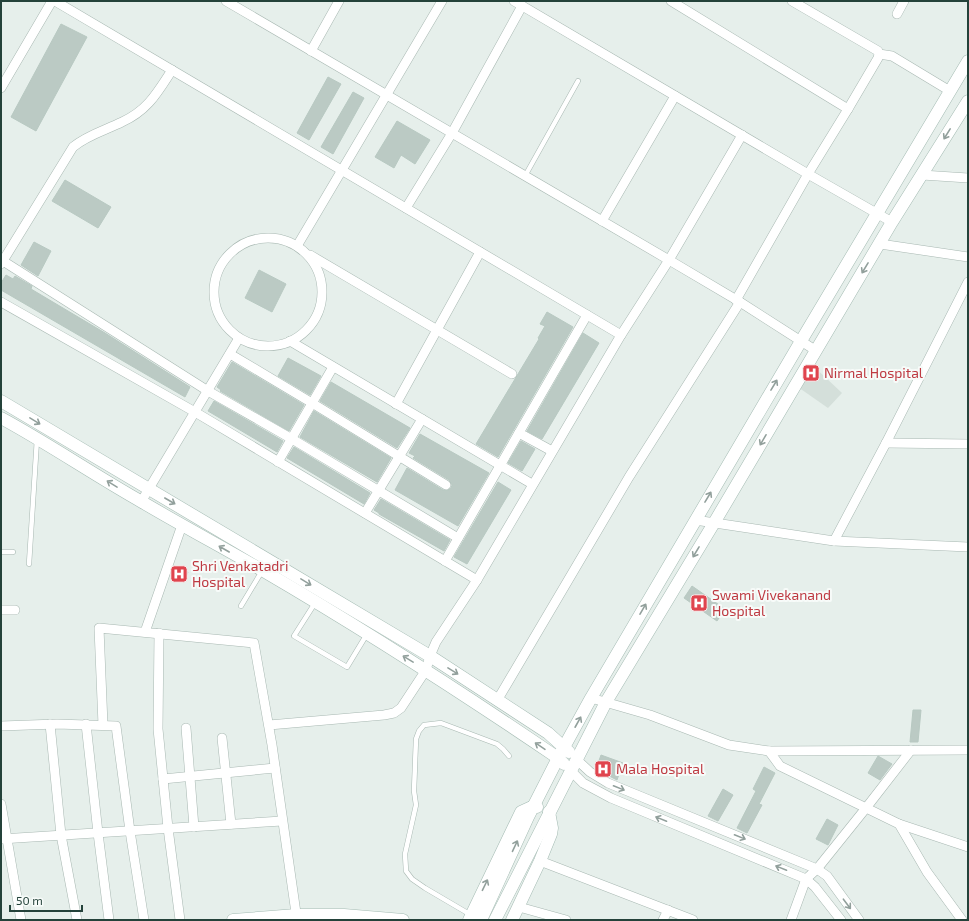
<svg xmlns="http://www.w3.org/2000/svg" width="969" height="921" font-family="'Exo 2',sans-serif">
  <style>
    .built { fill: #d4dfda }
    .building { fill: #bbcac4; stroke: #b8c9c2 }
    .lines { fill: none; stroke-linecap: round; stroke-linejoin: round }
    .lane-casing { stroke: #a8b8b2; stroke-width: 5.5 }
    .street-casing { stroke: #a8b8b2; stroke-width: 10 }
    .secondary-casing { stroke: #a4bbb3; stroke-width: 13 }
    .lane { stroke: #fff; stroke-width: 4.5 }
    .street { stroke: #fff; stroke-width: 9 }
    .secondary { stroke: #fff; stroke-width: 12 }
    .oneway { stroke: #92a09c }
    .labels { text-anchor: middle; stroke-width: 4; stroke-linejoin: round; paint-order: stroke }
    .health-label { font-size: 14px; fill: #be3a42; stroke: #f7fbf9; text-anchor: start }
  </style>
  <rect width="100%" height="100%" fill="#e6efeb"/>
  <polygon class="built" points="809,362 842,393 828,408 795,385"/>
  <g class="building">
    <polygon points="61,24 87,37 36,131 11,117"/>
    <polygon points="328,77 341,84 309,140 297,133"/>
    <polygon points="353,92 364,98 333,154 321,147"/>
    <polygon points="397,121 430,140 415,164 401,155 394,168 375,157"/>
    <polygon points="65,180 111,207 98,228 52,201"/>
    <polygon points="34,242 51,251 38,276 21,265"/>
    <polygon points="259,270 286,284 272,312 245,298"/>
    <polygon points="6,275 13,279 15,276 32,286 31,289 105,333 190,387 185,397 1,290 1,283"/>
    <polygon points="547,312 573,327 498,457 476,444 539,339 538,338 545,326 540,324"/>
    <polygon points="583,333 599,343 542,439 527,431"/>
    <polygon points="288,358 321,376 310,395 278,376"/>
    <polygon points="232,362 304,405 289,431 220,391 221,390 217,387"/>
    <polygon points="331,382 410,428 397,448 320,401"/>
    <polygon points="214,401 283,441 277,452 208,411"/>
    <polygon points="314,411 391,458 377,482 300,437"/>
    <polygon points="420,434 489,473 458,526 395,490 407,468 443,490 448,490 451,488 452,485 449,480 413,458 415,456 409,453"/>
    <polygon points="521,441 535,449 522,471 508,463"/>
    <polygon points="294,447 370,493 364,504 287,458"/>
    <polygon points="498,482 511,490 467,564 454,557"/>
    <polygon points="381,499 450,540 444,551 379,514 379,513 374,510"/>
    <polygon points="175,567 188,572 184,582 171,576"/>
    <polygon points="692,586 725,609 717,621 684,598"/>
    <polygon points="913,710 921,710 918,742 910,742"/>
    <polygon points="601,755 623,763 617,780 596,769"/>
    <polygon points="878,756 892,764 880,780 868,773"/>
    <polygon points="764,767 775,773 759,804 762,805 747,833 737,828 756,791 753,789"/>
    <polygon points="723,789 733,795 718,821 708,816"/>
    <polygon points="827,819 838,825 828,845 816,839"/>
  </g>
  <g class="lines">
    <defs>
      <g id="lane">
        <polyline points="525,176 578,81"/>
        <polyline points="1,552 13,552"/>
        <polyline points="29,564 37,439"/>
        <polyline points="315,603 294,636 347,667 367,634"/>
        <polyline points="241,606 262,571"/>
        <polyline points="471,915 425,888 412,879 406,871 405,854 416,805 414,791 416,739 419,731 424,725 441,723 497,744 503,749 509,756"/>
      </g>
      <g id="street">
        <polyline points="55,1 621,335"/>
        <polyline points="226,1 669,260 740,302 815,350"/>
        <polyline points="514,1 808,174 892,222"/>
        <polyline points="671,1 848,109 808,174 736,300"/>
        <polyline points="792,1 878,51 879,54 878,58 848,109"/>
        <polyline points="897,14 904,1"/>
        <polyline points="311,51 339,1"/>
        <polyline points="879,54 892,56 950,91"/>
        <polyline points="1,88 52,1"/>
        <polyline points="922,175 968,178"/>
        <polyline points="406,208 452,133 522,6"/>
        <polyline points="602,221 675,96"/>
        <circle cx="268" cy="292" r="54"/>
        <polyline points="880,244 968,257"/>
        <polyline points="297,246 442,1"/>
        <polyline points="310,255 512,374"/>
        <polyline points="3,261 208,391 292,439 458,538"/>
        <path d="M1 264 73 147C87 135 106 130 122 122 148 110 157 93 172 70"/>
        <polyline points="1,302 195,412 477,580"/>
        <polyline points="290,341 532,484"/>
        <polyline points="230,354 312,403 446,485"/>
        <polyline points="396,404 480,252"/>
        <polyline points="519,433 552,451"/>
        <polyline points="886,443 968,444"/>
        <polyline points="278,462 333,367"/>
        <polyline points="141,502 239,338"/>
        <polyline points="365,513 422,419"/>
        <polyline points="695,520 834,541 886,443 968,282"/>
        <polyline points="834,541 968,547"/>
        <polyline points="445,561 587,315"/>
        <polyline points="1,610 15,610"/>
        <polyline points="145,632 182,525"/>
        <polyline points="159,633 158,729 168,828 180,920"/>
        <polyline points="591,698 650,715 729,745 769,751 968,750"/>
        <polyline points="498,699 629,477 740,302"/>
        <polyline points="50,724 61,835 77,920"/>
        <polyline points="86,724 98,833 109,920"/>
        <polyline points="103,725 99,628 254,643 272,745 297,920"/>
        <polyline points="269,725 384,715 394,713 401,708 426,670 430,656 436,642 477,580 621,335 669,260 742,135"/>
        <polyline points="1,726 57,724 116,726 130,831 144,920"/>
        <polyline points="186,728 194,827"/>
        <polyline points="222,738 231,824"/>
        <polyline points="769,751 780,766 899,824 968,847"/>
        <polyline points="576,759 590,772 608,783 817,869 827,876 859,920"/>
        <polyline points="570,770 583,783 611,798 806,879 815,887 841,920"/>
        <polyline points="163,779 275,768"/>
        <polyline points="1,804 21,920"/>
        <polyline points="899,824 927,872 962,920"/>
        <polyline points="1,839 282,821"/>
        <polyline points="540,861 693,920"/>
        <polyline points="519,907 566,920"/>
        <polyline points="663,920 668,910"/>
        <polyline points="791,920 806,879 817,869 866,808 911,750"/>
      </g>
      <g id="secondary">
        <polyline points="1,401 430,656 548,733 569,752"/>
        <path d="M1 418C49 444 94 475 142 502 181 525 222 547 262 570 363 629 461 692 558 758L564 764"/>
        <polyline points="233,920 296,915 344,915 403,920"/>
        <polyline points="469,920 521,812 534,806 537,807"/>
        <polyline points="481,920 528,817 558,758 591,698 801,341 968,61"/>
        <polyline points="495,920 606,702 714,523 892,222 968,101"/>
        <polyline points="512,920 540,861 551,834 552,828 549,812"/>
      </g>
    </defs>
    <use href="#lane" class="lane-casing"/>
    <use href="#street" class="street-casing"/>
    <use href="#secondary" class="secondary-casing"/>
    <use href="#lane" class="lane"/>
    <use href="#street" class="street"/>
    <use href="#secondary" class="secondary"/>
  </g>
  <defs><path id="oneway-shaft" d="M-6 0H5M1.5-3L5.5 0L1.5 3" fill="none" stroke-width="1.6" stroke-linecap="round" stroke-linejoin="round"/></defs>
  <g class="oneway">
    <use href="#oneway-shaft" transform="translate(947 134) rotate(122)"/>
    <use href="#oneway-shaft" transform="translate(865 268) rotate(121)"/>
    <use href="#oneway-shaft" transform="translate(774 385) rotate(-59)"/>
    <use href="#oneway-shaft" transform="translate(35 421) rotate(31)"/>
    <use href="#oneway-shaft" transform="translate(763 440) rotate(120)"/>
    <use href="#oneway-shaft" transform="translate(112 484) rotate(-148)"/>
    <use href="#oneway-shaft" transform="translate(708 497) rotate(-59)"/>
    <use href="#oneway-shaft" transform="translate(170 501) rotate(30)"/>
    <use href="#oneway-shaft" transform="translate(224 549) rotate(-150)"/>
    <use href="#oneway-shaft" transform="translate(696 552) rotate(121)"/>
    <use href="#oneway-shaft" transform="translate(306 582) rotate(31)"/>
    <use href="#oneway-shaft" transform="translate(643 609) rotate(-60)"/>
    <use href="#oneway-shaft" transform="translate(408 659) rotate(-149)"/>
    <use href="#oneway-shaft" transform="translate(453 671) rotate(32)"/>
    <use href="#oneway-shaft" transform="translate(578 722) rotate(-61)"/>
    <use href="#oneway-shaft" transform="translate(540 746) rotate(-146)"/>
    <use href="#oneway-shaft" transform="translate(619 788) rotate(22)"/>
    <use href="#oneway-shaft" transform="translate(661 819) rotate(-158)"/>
    <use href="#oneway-shaft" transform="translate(740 837) rotate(22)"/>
    <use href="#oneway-shaft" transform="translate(515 846) rotate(-65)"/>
    <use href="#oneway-shaft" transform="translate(781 868) rotate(-158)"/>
    <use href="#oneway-shaft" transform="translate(485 885) rotate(-64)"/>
    <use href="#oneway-shaft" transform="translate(847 904) rotate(53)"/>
  </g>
  <defs>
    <symbol id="hospital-square" viewBox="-11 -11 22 22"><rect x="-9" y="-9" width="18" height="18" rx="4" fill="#e0444e" stroke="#f7fbf9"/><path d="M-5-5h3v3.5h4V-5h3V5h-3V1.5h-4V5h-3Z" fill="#fff"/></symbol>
  </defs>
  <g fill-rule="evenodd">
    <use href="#hospital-square" x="801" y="363" width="20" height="20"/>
    <use href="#hospital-square" x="169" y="564" width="20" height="20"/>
    <use href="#hospital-square" x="689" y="593" width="20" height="20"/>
    <use href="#hospital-square" x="593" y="759" width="20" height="20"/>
  </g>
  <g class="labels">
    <g class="health-label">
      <text x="824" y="378">Nirmal Hospital</text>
      <text x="192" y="571">Shri Venkatadri<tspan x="192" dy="16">Hospital</tspan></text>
      <text x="712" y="600">Swami Vivekanand<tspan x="712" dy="16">Hospital</tspan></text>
      <text x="616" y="774">Mala Hospital</text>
    </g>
  </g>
  <rect width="969" height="921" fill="none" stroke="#24423a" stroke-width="4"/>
  <path d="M10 905v6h72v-6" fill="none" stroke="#24423a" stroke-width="2"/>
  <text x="16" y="905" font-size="12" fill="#24423a" stroke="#f7fbf9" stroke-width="3" paint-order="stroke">50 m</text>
</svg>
